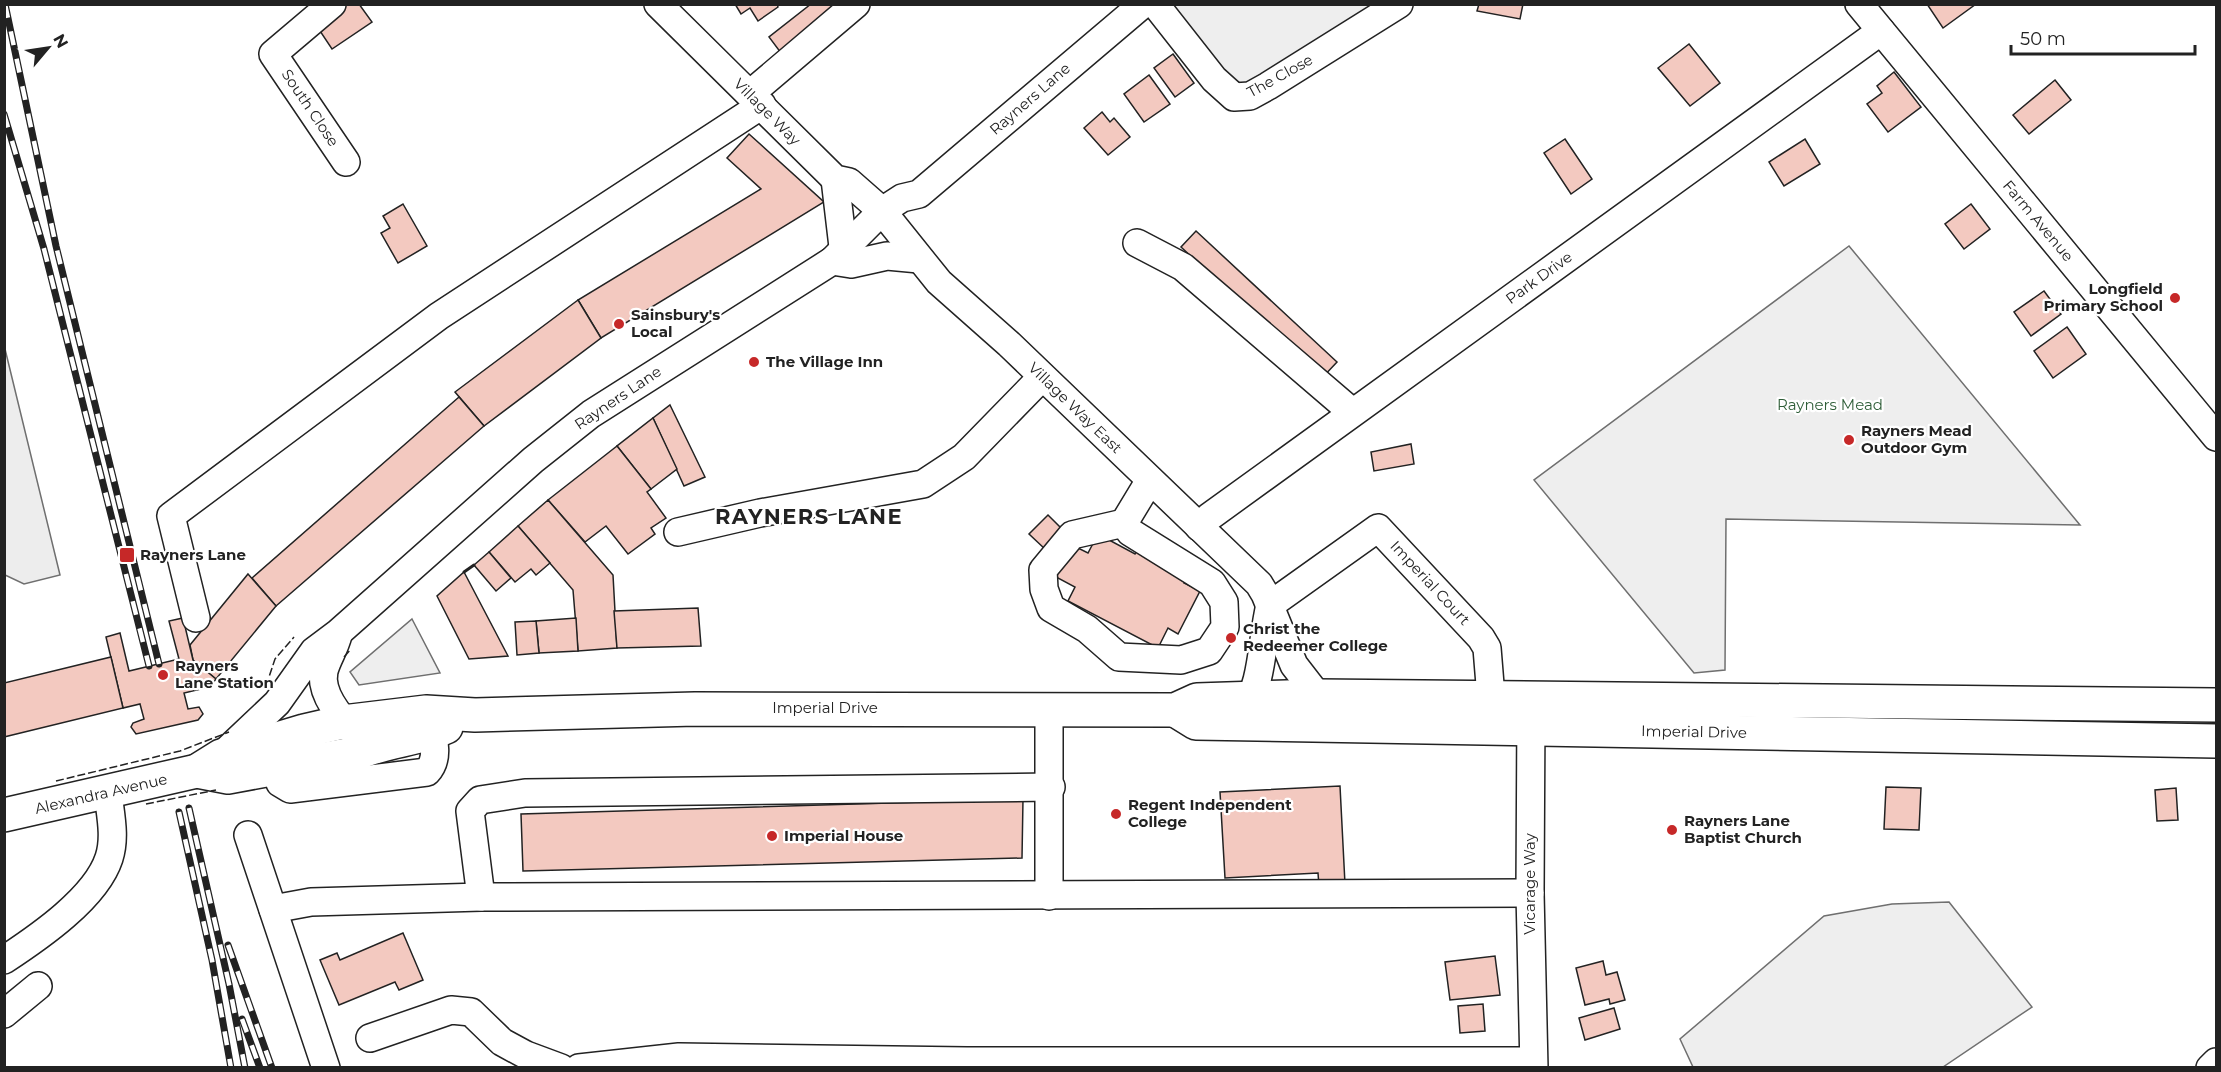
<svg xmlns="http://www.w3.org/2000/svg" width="2221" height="1072" font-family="Montserrat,sans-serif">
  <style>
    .green { fill: #eee; stroke: #6f6f6f; stroke-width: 1.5 }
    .parking { fill: #ededed; stroke: #6f6f6f; stroke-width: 1.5 }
    .building { fill: #f3c9c0; stroke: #222; stroke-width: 1.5 }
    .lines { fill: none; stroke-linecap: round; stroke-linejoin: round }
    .minor-casing { stroke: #222; stroke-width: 30 }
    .major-casing { stroke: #222; stroke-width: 36 }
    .minor { stroke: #fff; stroke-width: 27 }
    .major { stroke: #fff; stroke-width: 33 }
    .rail-casing { stroke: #222; stroke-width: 7 }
    .rail { stroke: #fff; stroke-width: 4.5; stroke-dasharray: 14; stroke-linecap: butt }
    .fence { stroke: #222; stroke-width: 1.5; stroke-dasharray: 8 3; stroke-linecap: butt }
    .wall { stroke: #222; stroke-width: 3 }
    .poi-dot { fill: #c62828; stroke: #fff; stroke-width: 2 }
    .labels { text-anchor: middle; stroke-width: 4.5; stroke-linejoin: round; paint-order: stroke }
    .street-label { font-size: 15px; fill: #222; stroke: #fff }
    .poi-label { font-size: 15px; font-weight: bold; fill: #222; stroke: #fff; text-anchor: start }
    .park-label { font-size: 15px; fill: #2f5e38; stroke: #fff }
    .district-label { font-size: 21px; font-weight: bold; letter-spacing: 1.5px; fill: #222; stroke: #fff }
  </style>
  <rect width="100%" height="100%" fill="#fff"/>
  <g class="green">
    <polygon points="1161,4 1399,5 1234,97"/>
    <polygon points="1849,246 2080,525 1726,519 1725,670 1694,673 1534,480"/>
    <polygon points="412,619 440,673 359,685 350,672"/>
    <polygon points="1949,902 2032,1007 1943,1067 1693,1067 1680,1039 1824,916 1892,904"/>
  </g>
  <polygon class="parking" points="5,349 60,575 24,584 5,575"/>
  <g class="building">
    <polygon points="347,4 359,4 372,22 332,49 316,25"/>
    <polygon points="735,4 777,4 778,7 758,21 750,8 741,14"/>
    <polygon points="811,4 852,4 784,57 769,37"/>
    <polygon points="1479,4 1523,4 1520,19 1477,11"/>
    <polygon points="1927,4 1976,4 1943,28"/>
    <polygon points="1689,44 1720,83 1690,106 1658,68"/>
    <polygon points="1173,54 1194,83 1175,97 1154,68"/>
    <polygon points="1894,72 1921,107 1888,132 1867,104 1882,93 1877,86"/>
    <polygon points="1149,75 1170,104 1144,122 1124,94"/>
    <polygon points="2055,80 2071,100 2029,134 2013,115"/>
    <polygon points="1102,112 1110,122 1114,118 1130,137 1108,155 1084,128"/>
    <polygon points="749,134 824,202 601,338 578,300 761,189 727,158"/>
    <polygon points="1565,139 1592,179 1571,194 1544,153"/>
    <polygon points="1805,139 1820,164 1784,186 1769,162"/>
    <polygon points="403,204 427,246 398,263 381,233 390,228 383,216"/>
    <polygon points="1971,204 1990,229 1964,249 1945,224"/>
    <polygon points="1196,231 1337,362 1322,378 1181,247"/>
    <polygon points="2044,291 2061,314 2031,336 2014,312"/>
    <polygon points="578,300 601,338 484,426 455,392"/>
    <polygon points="2067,327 2086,354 2053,378 2034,351"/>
    <polygon points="459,397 484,426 276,606 252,578"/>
    <polygon points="670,405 705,477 684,486 653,418"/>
    <polygon points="653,418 677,469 651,489 617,446"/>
    <polygon points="1411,444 1414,464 1374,471 1371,452"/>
    <polygon points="617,446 651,489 647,492 666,518 651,528 655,534 628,554 606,526 585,542 548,500"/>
    <polygon points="548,500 613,575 617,648 578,651 573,590 518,526"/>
    <polygon points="1048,515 1064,531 1046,550 1029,534"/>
    <polygon points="518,526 550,563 536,575 531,569 515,582 489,552"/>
    <polygon points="1098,534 1135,554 1140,543 1191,570 1184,583 1200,591 1178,634 1168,628 1158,648 1068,601 1075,587 1056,577 1072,545 1088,553"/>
    <polygon points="489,552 511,578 496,591 474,565"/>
    <polygon points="464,572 508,656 469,659 437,596"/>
    <polygon points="248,574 276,606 216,679 193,660 190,645"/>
    <polygon points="698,608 701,646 617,648 614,611"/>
    <polygon points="183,618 193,660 216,679 209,687 184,693 188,709 199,707 203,714 198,720 136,734 131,727 133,723 144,719 140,704 123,708 106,637 120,633 129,671 179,659 169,621"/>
    <polygon points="576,618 578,651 539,653 536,621"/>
    <polygon points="536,621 539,653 517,655 515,622"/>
    <polygon points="111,657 123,708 4,737 4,683"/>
    <polygon points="1340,786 1345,884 1319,886 1318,873 1225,878 1220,792"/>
    <polygon points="1886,787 1921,788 1919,830 1884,829"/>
    <polygon points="2176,788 2178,820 2157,821 2155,790"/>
    <polygon points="1023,799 1022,858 523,871 521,814"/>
    <polygon points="403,933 423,980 399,990 395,982 339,1005 320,960 337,953 340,960"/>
    <polygon points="1495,956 1500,995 1450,1000 1445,962"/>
    <polygon points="1603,961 1606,975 1617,972 1625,1000 1610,1004 1609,999 1585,1005 1576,968"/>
    <polygon points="1483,1004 1485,1031 1460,1033 1458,1006"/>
    <polygon points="1614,1008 1620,1029 1585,1040 1579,1018"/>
  </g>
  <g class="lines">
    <defs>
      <g id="minor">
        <polyline points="332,4 273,54 346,162"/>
        <polyline points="658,4 835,179 849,182 882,211 939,282 1009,344 1259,584 1265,594 1294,665 1318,696"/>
        <polyline points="1155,4 1214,79 1234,97 1250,96 1268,86 1399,4"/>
        <polyline points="1859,4 2216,437"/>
        <polyline points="750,94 856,4"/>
        <polyline points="835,179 843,247"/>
        <polyline points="1137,243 1183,267 1352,412"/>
        <polyline points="832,261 851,264 887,256 919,259"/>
        <polygon points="1124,523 1130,532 1212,583 1224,602 1225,627 1209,651 1181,660 1119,657 1087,629 1051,608 1044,589 1043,570 1072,535"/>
        <polyline points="1124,523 1150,480"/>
        <polyline points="1199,527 1209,517 1881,31"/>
        <polyline points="678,532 760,513 923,484 964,457 1042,377"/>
        <polyline points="1270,605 1378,528 1481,638 1487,648 1491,697"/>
        <polyline points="196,618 171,516 439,316 762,105"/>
        <path d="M338 635C335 648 327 659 324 671 319 694 343 721 358 736"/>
        <polyline points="1049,708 1049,896"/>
        <polyline points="1531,709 1530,893 1534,1068"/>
        <path d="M1242 715C1264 682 1261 642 1270 605"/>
        <polyline points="222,755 277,703 314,651 338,633 533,460 591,414 832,261 882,211 902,198 919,194 1143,4"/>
        <path d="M275 768 280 783 290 789 427 772C442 756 431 732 427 713"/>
        <polyline points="248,835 326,1068"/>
        <polyline points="481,897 470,811 480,800 525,793 1051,787"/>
        <polyline points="273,909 311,902 481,897 1530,893"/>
        <path d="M4 960C39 937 96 898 109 858 116 837 110 813 108 793"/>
        <polyline points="4,1014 38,986"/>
        <polyline points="370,1038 451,1010 471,1012 502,1042 526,1055 561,1068"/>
        <polyline points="579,1068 679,1057 967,1061 1533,1061"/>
        <polyline points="2210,1068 2216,1062"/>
      </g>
      <g id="major">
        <polyline points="1175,710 1196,723 2216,741"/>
        <path d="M197 771 228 777 358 753C387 740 418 740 446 727"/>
        <polyline points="4,815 197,771 221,756 304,731 343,722 426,712 475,715 695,709 1175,710 1197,700 1318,696 2216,705"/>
      </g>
    </defs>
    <use href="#minor" class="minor-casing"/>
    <use href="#major" class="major-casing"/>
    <use href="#minor" class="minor"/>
    <use href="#major" class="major"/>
    <defs>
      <g id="rail">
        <polyline points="5,4 56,246 159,664"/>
        <polyline points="4,114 44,249 149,666"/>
        <polyline points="189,808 229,984 245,1068"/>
        <polyline points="179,812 212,960 231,1068"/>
        <polyline points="228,945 272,1068"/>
        <polyline points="242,1019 260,1068"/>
      </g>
    </defs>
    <use href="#rail" class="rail-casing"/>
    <use href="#rail" class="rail"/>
    <g class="fence">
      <polyline points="344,657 351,649"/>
      <polyline points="266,686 275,659 294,637"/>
      <polyline points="56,781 180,751 229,732"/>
      <polyline points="146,804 216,790"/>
    </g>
    <polyline class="wall" points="464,572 474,565"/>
  </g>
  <g class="poi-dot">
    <circle cx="2175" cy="298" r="6"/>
    <circle cx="619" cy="324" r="6"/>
    <circle cx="754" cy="362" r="6"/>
    <circle cx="1849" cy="440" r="6"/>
    <rect x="119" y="547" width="16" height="16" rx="3"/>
    <circle cx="1231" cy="638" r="6"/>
    <circle cx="163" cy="675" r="6"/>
    <circle cx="1116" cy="814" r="6"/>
    <circle cx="1672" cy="830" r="6"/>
    <circle cx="772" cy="836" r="6"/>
  </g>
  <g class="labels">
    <g class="street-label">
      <text transform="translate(1280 76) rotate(-29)" y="5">The Close</text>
      <text transform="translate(1030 99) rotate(-41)" y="5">Rayners Lane</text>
      <text transform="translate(310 108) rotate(56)" y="5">South Close</text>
      <text transform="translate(767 112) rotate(45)" y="5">Village Way</text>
      <text transform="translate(2038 221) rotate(50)" y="5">Farm Avenue</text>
      <text transform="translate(1539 278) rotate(-36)" y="5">Park Drive</text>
      <text transform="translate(618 398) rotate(-34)" y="5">Rayners Lane</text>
      <text transform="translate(1075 408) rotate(44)" y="5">Village Way East</text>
      <text transform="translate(1430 583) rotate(47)" y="5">Imperial Court</text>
      <text x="825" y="713">Imperial Drive</text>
      <text transform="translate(1694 732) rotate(1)" y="5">Imperial Drive</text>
      <text transform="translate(101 794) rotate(-13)" y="5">Alexandra Avenue</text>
      <text transform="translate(1530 884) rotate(-90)" y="5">Vicarage Way</text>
    </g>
    <g class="poi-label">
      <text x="2163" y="294" text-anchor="end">Longfield<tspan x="2163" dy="17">Primary School</tspan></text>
      <text x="631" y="320">Sainsbury's<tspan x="631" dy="17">Local</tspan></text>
      <text x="766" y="367">The Village Inn</text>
      <text x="1861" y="436">Rayners Mead<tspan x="1861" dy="17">Outdoor Gym</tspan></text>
      <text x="140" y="560">Rayners Lane</text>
      <text x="1243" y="634">Christ the<tspan x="1243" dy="17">Redeemer College</tspan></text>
      <text x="175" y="671">Rayners<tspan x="175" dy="17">Lane Station</tspan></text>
      <text x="1128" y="810">Regent Independent<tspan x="1128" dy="17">College</tspan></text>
      <text x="1684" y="826">Rayners Lane<tspan x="1684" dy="17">Baptist Church</tspan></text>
      <text x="784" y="841">Imperial House</text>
    </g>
    <g class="park-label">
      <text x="1830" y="410">Rayners Mead</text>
    </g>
    <g class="district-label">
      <text x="809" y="524">RAYNERS LANE</text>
    </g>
  </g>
  <rect width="2221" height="1072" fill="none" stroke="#222222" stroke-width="12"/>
  <g transform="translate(48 48) rotate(61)" stroke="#ffffff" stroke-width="4.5" paint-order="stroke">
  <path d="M0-4.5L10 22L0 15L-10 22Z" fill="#222222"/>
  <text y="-9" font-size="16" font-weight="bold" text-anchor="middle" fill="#222222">N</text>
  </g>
  <path d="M2011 45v9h184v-9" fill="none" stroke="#222222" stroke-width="3"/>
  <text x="2020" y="45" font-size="18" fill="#222222" stroke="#ffffff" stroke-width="4.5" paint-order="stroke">50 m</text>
</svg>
